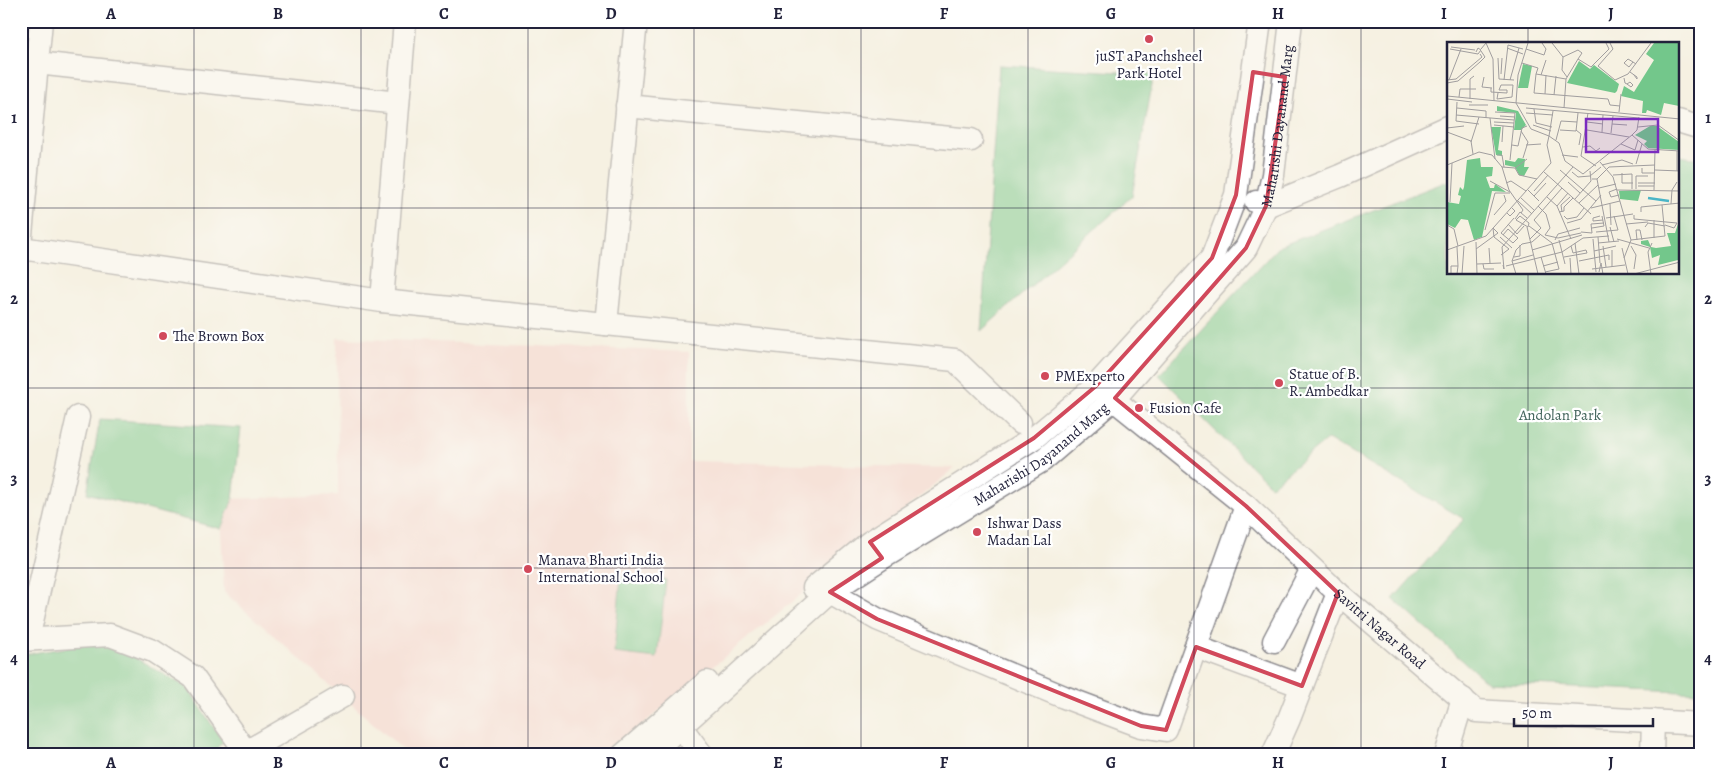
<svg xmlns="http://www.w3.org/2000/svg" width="1722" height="776" font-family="Alegreya,serif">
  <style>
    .built { fill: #f7d0cd }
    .green { fill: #73c78b; stroke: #4a7463 }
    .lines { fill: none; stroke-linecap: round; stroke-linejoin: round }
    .minor-casing { stroke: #8c8a8e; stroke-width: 25 }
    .minor { stroke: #fff; stroke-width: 22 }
    .marked { fill: none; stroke: #d1495b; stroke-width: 4; stroke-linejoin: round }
    .grid { fill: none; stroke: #22223b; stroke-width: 1; stroke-opacity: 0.55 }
    .poi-dot { fill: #d1495b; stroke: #fff; stroke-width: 2 }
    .labels { text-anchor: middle; stroke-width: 4.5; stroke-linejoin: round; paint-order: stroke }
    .poi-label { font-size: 15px; fill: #22223b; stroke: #fff; text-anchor: start }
    .street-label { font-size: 15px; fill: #22223b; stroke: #fff }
    .park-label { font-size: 15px; fill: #42645b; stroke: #fff }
    .inset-river { fill: none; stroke: #4ab5c7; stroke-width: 2.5 }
    .inset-road { fill: none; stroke: #a19e9f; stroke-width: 1 }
    .view { fill: #7b2cbf; fill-opacity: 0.15; stroke: #7b2cbf; stroke-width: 2.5 }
    .inset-edge { fill: none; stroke: #22223b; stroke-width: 2.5 }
    .neatline { fill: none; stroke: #22223b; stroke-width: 2 }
    .grid-label { font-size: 16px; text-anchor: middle; font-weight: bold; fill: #22223b }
  </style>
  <rect width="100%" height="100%" fill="#fff"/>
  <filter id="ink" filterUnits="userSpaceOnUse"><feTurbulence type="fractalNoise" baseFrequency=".02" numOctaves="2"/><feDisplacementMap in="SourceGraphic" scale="10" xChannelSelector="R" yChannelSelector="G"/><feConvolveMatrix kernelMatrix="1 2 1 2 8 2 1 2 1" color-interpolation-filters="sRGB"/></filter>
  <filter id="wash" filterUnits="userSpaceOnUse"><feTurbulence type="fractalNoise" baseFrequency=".0096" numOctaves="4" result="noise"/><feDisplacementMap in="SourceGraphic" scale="20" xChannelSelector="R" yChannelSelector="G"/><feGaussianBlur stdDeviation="1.12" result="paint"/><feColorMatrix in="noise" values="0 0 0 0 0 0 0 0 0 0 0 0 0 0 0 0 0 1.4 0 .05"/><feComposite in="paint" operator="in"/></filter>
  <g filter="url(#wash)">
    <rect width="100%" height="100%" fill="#f6f1e2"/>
    <polygon class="built" points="337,338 689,352 689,461 955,468 605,755 409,755 224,592 221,529 233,499 338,495"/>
    <g class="green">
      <polygon points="21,21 27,21 21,78"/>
      <polygon points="999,65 1154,74 1132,196 981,331"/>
      <polygon points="1678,156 1701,159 1701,693 1488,683 1393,599 1464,519 1328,439 1271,486 1159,375 1278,247 1448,181 1448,274 1678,274"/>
      <polygon points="100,419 241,428 233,499 221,529 87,493"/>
      <polygon points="621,577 666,580 657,658 614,653"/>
      <polygon points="106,641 188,688 223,742 210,755 21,755 21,655"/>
    </g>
  </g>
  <g filter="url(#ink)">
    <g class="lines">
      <defs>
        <g id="minor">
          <polyline points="37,63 398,103"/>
          <polyline points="627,106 971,140"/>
          <polyline points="1678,121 1701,128"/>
          <polyline points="1256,202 1266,206 1340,176 1448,127"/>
          <polyline points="21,235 41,21"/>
          <polyline points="21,248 382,301 955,360 1020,423"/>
          <polyline points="382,301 405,21"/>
          <polyline points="606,324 636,21"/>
          <path id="s1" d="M1103 391 1246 506 1338 593 1476 711 1701 724"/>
          <polyline points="814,588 870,542 1034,438 1096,386 1212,258 1236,195 1260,21"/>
          <polyline points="830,592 877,619 1064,697 1141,726 1166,730 1246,506"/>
          <polyline points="28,639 78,417"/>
          <polyline points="21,640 110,635 153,651 193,677 246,752 343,696"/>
          <polyline points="1274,641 1312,569"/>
          <polyline points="1196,647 1302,686"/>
          <polyline points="680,726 702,755"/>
          <polyline points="623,755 707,682"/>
          <path id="s2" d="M649 755 830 592 882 558 1043 460 1115 398 1246 248 1266 206 1273 175 1291 21"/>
          <polyline points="1273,755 1289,719 1338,593"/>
          <polyline points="1446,755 1463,699"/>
          <polyline points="1652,755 1653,721"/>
        </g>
      </defs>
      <use href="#minor" class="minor-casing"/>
      <use href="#minor" class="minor"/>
    </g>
  </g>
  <path d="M0 0H1722V776H0ZM1253 72 1285 77 1266 206 1246 248 1115 398 1246 506 1338 593 1302 686 1196 647 1166 730 1141 726 877 619 830 592 882 558 870 542 1034 438 1096 386 1212 258 1236 195Z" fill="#f6f1e2" fill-opacity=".55" fill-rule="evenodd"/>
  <path class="marked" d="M1253 72 1285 77 1266 206 1246 248 1115 398 1246 506 1338 593 1302 686 1196 647 1166 730 1141 726 877 619 830 592 882 558 870 542 1034 438 1096 386 1212 258 1236 195Z"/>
  <path class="grid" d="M194 21V755M361 21V755M528 21V755M694 21V755M861 21V755M1028 21V755M1194 21V755M1361 21V755M1528 21V44M21 208H1448M1678 208H1701M1528 274V755M21 388H1701M21 568H1701"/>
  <g class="poi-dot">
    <circle cx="1149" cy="39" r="5"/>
    <circle cx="163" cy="336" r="5"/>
    <circle cx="1045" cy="376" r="5"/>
    <circle cx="1279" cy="383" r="5"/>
    <circle cx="1139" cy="408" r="5"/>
    <circle cx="977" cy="532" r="5"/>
    <circle cx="528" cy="569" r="5"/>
  </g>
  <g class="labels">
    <g class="poi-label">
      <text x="1149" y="61" text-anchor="middle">juST aPanchsheel<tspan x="1149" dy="17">Park Hotel</tspan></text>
      <text x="173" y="341">The Brown Box</text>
      <text x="1289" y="379">Statue of B.<tspan x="1289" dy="17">R. Ambedkar</tspan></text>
      <text x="1055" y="381">PMExperto</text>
      <text x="1149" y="413">Fusion Cafe</text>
      <text x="987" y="528">Ishwar Dass<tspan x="987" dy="17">Madan Lal</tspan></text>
      <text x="538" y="565">Manava Bharti India<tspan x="538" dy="17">International School</tspan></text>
    </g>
    <g class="street-label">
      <text dy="5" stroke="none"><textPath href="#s2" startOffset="916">Maharishi Dayanand Marg</textPath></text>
      <text dy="5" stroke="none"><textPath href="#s2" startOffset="496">Maharishi Dayanand Marg</textPath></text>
      <text dy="5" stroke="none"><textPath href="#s1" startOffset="365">Savitri Nagar Road</textPath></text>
    </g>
    <g class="park-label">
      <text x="1560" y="420">Andolan Park</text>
    </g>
  </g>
  <g transform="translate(1447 42)">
    <rect width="232" height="232" fill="#f6f1e2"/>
    <path d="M207 1H232V64L217 61 214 73 200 68 199 71H195L196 59 174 54 177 44 187 50 207 18 199 12ZM132 19 143 27 147 23 172 42 170 49 168 51 120 41ZM76 22 85 24 81 46H71ZM50 64 71 69 79 83 74 88H67L69 71 50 69ZM203 84H210L232 100V108L201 106 197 102 200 99 188 93ZM44 85H54L51 108 55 109V114L49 113ZM33 116 34 125H46L45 134 39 135 43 146H47L48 142 59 150 45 149 35 195 27 198 21 178 14 177 8 186 0 182V160L12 162 14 154 11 153 13 145 16 148 17 145 20 118ZM71 116 78 117 77 125H82L77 134 72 133 68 125 58 123V118L68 120ZM194 148 191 159 173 157 172 149ZM232 179 231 218 211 223 213 213 205 216 203 205 194 202V199L201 198 204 205 209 206 224 204 220 191H228Z" fill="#73c78b"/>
    <path class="inset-river" d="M201 156 222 159"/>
    <path class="inset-road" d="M105 1 116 15 131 8 135 11 131 17M163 1 166 7 151 24 168 38 181 32 204 1M4 5 28 8M60 6 76 12M3 7 31 12 34 8 31 6 29 10M34 7 39 1 46 17 47 59M79 7 97 13 99 7 95 1M116 15 115 28 120 35M51 16 52 37 67 38M186 20 182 25 177 21 181 17 186 20 189 22M75 21 91 26 89 32 119 37M183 30 190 35V37L187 33M54 32 55 16M89 32 87 51 161 57 163 63 173 64M94 33 99 18M37 35 35 45 45 46M177 36 178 41 180 42 184 45 186 43 183 40 180 42M0 38 9 37 35 15 33 12M2 38 14 7M57 38 61 3 76 7M63 38 72 6M0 41 11 39 33 20 38 15 34 9M44 46V50L60 51V48H52M51 51 50 57 65 55 66 43H54L52 48M98 52 99 33M107 53 109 34M0 54 233 77M12 55 13 47H29M0 57 25 60M23 57V37L27 34M10 60 9 79 32 82M22 63H41M10 66 39 69V76M79 66 192 76M117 66 119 37 131 17 144 25 162 7 159 1M87 67 89 81 105 85M106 69 102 94 112 101 118 119 136 132 185 93 190 88 192 75M48 70 68 71 63 118M172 70 174 52M79 71 106 73M141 71 134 114 149 124M9 73 67 78M53 74 68 75M43 76 48 117M47 80 67 81M140 80 156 82M165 82 180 83M47 83 67 85M86 83 104 89M191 85 211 83 233 99M0 86 17 84M113 88 129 89 130 80M129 88 134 92 132 103M140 88 182 95M74 89 81 100 76 116M0 90 24 99 26 112M155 90 156 73M164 91 166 74M185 93 201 107 233 109M109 98 114 79 130 80 131 71M24 100 32 75M55 100 56 84M174 102 188 108 191 98M65 103 71 104 75 86 80 84M79 103 94 102M136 105 143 104 149 109 153 106M50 113H55L57 125M115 113 131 115M153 120 166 135 184 198 177 216M189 122 195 102M0 123 32 110 45 113 55 125M155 123 175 118 186 122M55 125 62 148 76 168 74 171M55 125 68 126 72 133 90 137M68 126 80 117M195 126V131H208M113 128 149 159M208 128 233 129M230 129V109M97 130 144 172M125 130 131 135 143 134 154 125M175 131V141H186M166 133 185 132V147M145 137H150L162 125 208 123M150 137 162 200M43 139 63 150M121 140 133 151M59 141 64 139 79 149M191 141H208M191 144H207M152 146 169 142M170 147 162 150 164 155 172 153M189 147V134H201M81 148 92 159M170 148 233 149M207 148 208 108M87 149 101 133M87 154 99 141M100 155 110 164 124 197M74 156 87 168M128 157 144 139 143 129M71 159 85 172M3 160 5 121M132 161 151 143M163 162 164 183M224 162 225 148 230 140M91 164 99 172 103 186 98 193M110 164 121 151M144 166 173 159M112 170 117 169V165L126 156M115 170 114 163 123 155M194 170V165L233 161M60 171 63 174 68 169 65 166M47 173 59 159 57 153M187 173V177L230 181 227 186 218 183M73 174 82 181 81 185 69 178ZM117 174 120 177 130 175 137 166M153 174 146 176V179L156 178M159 176 186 172M68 177 73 170 80 176M120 181 134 177 154 153M61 182 70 192 77 184M179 182 201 180M0 183 7 187 11 204M82 184 105 201 112 227 98 230M80 185 91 232M163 185 167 200M198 185 201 181 218 184M46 186 47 195 62 207 54 213M145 186 157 184 155 174M38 188 48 151H63M134 190 145 191 144 182 157 181M149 190 171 188 167 174M56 193 61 187 71 196 66 201 54 191 67 176M98 193 111 196 134 191M53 195 65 206M151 195 153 221M207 196V178M83 197 94 186 87 178 115 146M146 197 149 230M170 197 202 206M108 198 111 192 133 186M112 198 118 222M184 198 218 194 215 163M190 198 189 188H193L195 198M29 200 30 232M128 201 132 232M151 201 172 199M124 204 126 211 139 208 140 211M156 204 159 225M184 204 189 213 187 227M10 205 11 224M42 206 43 221M175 206 181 232M29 207 51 191 46 186M0 208 39 194 104 121 100 103 102 94 84 87 69 61 71 33 81 1M85 208 135 193M165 208V225M147 209 169 204M67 215 73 214V203M94 215 99 232M117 215 140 211M123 216 124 232M65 219 86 213M132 219 162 213V218M30 222 54 221M36 222 37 227H47M56 223 57 227 55 205 126 125M59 224 115 210 136 196 162 194M96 224 111 220M145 227 178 223M152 230 154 221 156 232M4 232V224H11L10 232M15 232 17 204M69 232 65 219 69 208 75 202 85 200 93 193M187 232 233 220M204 232 201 210 205 201"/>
    <path class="view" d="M139 77H211V110H139Z"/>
    <rect width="232" height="232" class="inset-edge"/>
  </g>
  <rect width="1722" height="776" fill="none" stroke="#fff" stroke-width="55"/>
  <path d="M1514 718v8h139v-8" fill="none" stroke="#22223b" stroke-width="2.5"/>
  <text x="1522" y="718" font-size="15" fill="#22223b" stroke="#ffffff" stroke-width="4" paint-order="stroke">50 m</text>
  <rect x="28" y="28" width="1666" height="720" class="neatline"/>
  <g class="grid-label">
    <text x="111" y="19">A</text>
    <text x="278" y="19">B</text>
    <text x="444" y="19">C</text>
    <text x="611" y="19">D</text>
    <text x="778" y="19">E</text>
    <text x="944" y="19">F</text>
    <text x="1111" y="19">G</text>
    <text x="1278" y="19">H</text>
    <text x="1444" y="19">I</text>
    <text x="1611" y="19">J</text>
    <text x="14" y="123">1</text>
    <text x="1708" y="123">1</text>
    <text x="14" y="304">2</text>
    <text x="1708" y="304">2</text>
    <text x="14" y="484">3</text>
    <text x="1708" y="484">3</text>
    <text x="14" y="664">4</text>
    <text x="1708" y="664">4</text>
    <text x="111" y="768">A</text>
    <text x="278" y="768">B</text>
    <text x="444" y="768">C</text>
    <text x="611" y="768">D</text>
    <text x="778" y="768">E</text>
    <text x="944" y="768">F</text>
    <text x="1111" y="768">G</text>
    <text x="1278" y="768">H</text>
    <text x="1444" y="768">I</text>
    <text x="1611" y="768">J</text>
  </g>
</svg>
